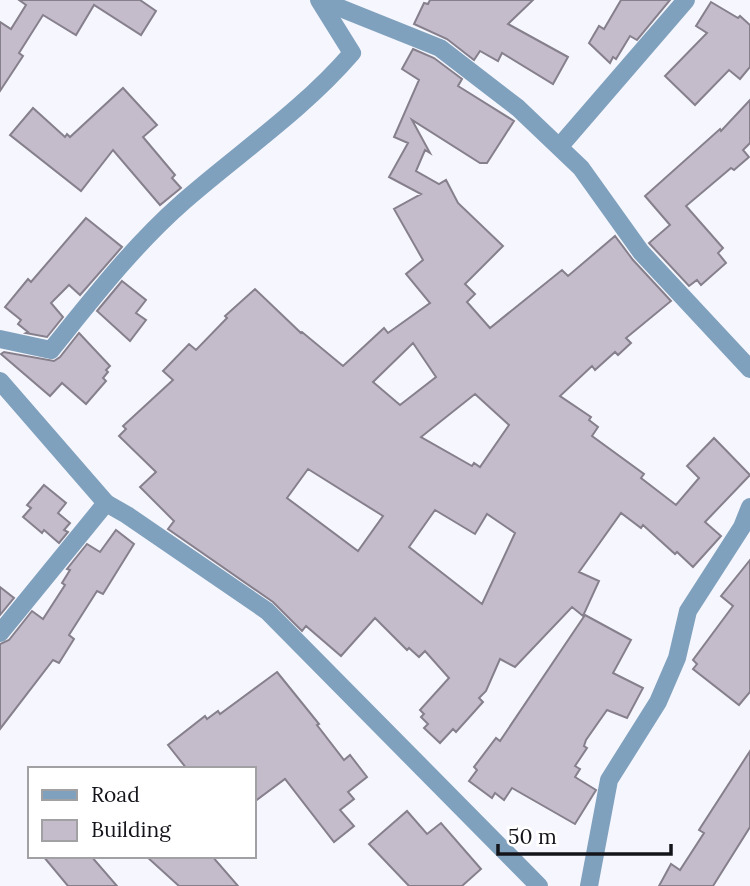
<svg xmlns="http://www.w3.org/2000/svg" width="750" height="886" font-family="Lora,serif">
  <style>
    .building { fill: #c5bccb; stroke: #867f8c; stroke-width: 2; fill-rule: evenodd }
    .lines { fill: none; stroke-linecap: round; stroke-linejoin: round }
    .street { stroke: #80a1bd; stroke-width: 18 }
  </style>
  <rect width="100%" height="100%" fill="#f6f7fe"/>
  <g class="building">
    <polygon points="19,0 140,0 156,11 141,35 94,5 76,35 43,15 19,53 23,56 0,91 0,22 11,29 26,5"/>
    <polygon points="430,0 533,0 508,24 568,57 553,84 502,53 498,61 480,51 474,60 447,39 414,24 424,3 428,4"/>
    <polygon points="621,0 670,0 637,40 630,36 616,59 613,57 610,63 589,43 599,26 604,29"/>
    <polygon points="711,2 738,18 740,16 750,25 750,67 740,79 729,70 695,105 665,76 707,33 696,26"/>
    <path d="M413 49 434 58 462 79 458 86 514 121 487 163H480L412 120 430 153 425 150 416 171 439 184 446 180 458 203 503 246 465 284 475 294 467 302 490 328 562 270 568 276 615 236 633 260 671 301 626 338 631 343 618 355 615 352 595 370 592 366 560 396 591 417 589 420 598 427 592 436 644 474 641 478 676 505 699 478 687 466 714 438 750 475 705 522 721 536 693 567 677 552 675 554 643 525 641 528 621 513 579 572 599 581 583 616 572 607 515 667 500 659 486 691 479 698 483 702 456 732 453 729 440 743 424 728 428 724 421 717 424 714 420 710 449 678 425 651 419 657 409 648 407 650 375 618 341 656 306 626 302 631 273 602 168 529 174 521 140 487 156 472 119 436 126 429 123 426 173 380 163 371 189 344 196 350 227 318 225 316 255 289 301 333 302 332 343 366 384 328 388 333 430 303 406 274 423 260 394 209 421 194 389 177 408 143 394 137 419 80 402 69ZM413 343 436 377 400 405 373 382ZM475 394 509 425 480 467 474 463 472 466 421 437ZM308 469 383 516 358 551 287 498ZM435 510 475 534 487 514 515 533 482 604 409 547Z"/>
    <polygon points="123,88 157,125 143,137 175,175 172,178 181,188 160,205 113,150 81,191 10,135 33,108 65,137 67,134 70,137"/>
    <polygon points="750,100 750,143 743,150 749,157 734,170 731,168 686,206 723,248 718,253 726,263 701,285 697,280 689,286 649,243 670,225 645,196 720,129 721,131"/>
    <polygon points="86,218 122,247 80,295 69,285 51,303 63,317 47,337 26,333 28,332 18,324 21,320 5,307 28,279 31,282"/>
    <polygon points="122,281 146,300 136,313 146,320 130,341 97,311"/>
    <polygon points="79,333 110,366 106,370 108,372 103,378 106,381 86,404 62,383 50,396 1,354 4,352 54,361 60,357"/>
    <polygon points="44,485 66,503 58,513 70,523 64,530 68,532 59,543 44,530 42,533 23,517 31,508 27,505"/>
    <polygon points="116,530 134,544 103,594 97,591 69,635 74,639 59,663 53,660 0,729 0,644 9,640 32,611 43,619 65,585 62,583 70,570 67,569 87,544 100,552"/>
    <polygon points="750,560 750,692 739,705 693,669 697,664 693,660 733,606 721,596"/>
    <polygon points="0,587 14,598 0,615"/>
    <polygon points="585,615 631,640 613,673 643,688 627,718 607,710 586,740 584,746 587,748 575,766 580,769 575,777 596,790 575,824 512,788 504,800 495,793 492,798 469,781 477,770 474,767 496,738 500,741"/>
    <polygon points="277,672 319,724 317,725 344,760 350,755 367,777 348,792 354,799 340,810 354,826 334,842 285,779 254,802 254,769 187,769 168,745 205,716 207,719 218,711 220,714"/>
    <polygon points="750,751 750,827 713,886 659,886 671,864 680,870 704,833 699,830"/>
    <polygon points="407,811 427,834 441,823 481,869 462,886 409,886 369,844"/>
    <polygon points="43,856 91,856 117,886 68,886"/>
    <polygon points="146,856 212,856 238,886 179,886"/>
  </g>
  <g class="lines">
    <g class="street">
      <polyline points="320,0 440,48 518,108 581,168 641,252 750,369"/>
      <polyline points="560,146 686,0"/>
      <path d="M0 339 51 350C93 298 133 246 183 202 239 153 303 110 352 53L319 0"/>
      <polyline points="0,381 106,503"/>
      <polyline points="0,633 106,503 127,515 267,611 539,886"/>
      <polyline points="589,886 609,780 658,702 677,658 688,611 742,527 750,507"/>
    </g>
  </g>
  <rect x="28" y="767" width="228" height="91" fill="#ffffff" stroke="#a1a1a4" stroke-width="2"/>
  <rect x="42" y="790" width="35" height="10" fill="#80a1bd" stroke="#a1a1a4" stroke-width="2"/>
  <text x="91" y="802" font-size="21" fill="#14151b">Road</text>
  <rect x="42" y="820" width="35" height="21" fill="#c5bccb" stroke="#a1a1a4" stroke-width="2"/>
  <text x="91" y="837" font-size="21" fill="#14151b">Building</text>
  <path d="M498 844v10h173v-10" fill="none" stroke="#14151b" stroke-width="3.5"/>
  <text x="508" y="844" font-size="21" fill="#14151b" stroke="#ffffff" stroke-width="5" paint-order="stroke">50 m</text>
</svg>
